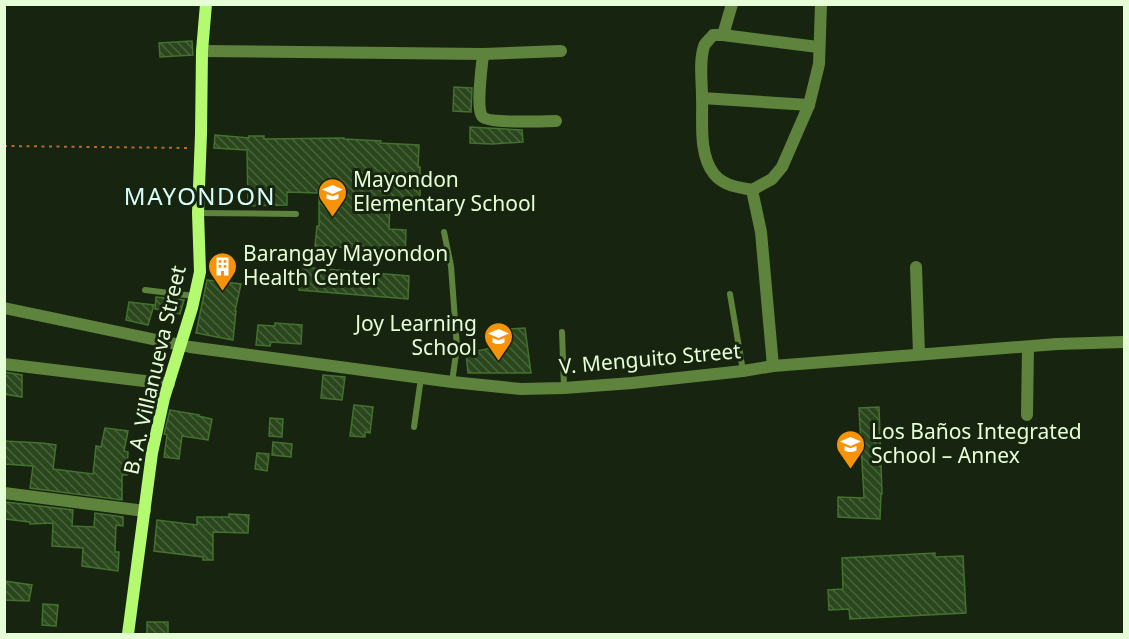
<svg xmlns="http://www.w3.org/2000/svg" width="1129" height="639" font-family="'Noto Sans',sans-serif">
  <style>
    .building { fill: url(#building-back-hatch); stroke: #44712f; stroke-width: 1.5 }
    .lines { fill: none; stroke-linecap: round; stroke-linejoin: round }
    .path { stroke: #b46933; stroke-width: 2; stroke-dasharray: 3 4.5; stroke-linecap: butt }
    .lane { stroke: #5e833c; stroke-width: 6 }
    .street { stroke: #5e833c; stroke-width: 12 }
    .secondary { stroke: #b4fa70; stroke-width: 12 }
    .labels { text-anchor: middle; stroke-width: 6; stroke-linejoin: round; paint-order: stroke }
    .poi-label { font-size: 21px; fill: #e6fed6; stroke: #172510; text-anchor: start }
    .street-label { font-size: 21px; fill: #e6fed6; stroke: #172510 }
    .quarter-label { font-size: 24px; letter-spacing: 1.5px; fill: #d7fef8; stroke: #172510 }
  </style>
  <defs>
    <pattern id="building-back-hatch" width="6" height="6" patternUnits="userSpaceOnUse" patternTransform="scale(1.5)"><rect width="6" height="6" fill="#2a461c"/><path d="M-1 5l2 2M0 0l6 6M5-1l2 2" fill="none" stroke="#49623c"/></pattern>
  </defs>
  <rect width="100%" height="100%" fill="#172510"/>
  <g class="building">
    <polygon points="192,41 193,55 160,57 159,43"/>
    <polygon points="454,87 472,88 471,112 453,111"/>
    <polygon points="470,127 522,130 523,142 492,144 470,143"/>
    <polygon points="215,135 249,138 249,136 264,136 264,139 344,138 344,139 381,141 380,143 419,145 418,167 420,167 420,203 390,203 389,229 406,230 405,257 394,256 394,250 315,246 317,226 319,226 319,193 287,192 287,205 248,206 247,150 214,148"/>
    <polygon points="301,267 409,276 408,299 299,290"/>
    <polygon points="207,280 241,284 235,311 236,311 233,340 196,333"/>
    <polygon points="156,297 184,300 180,314 155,309"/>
    <polygon points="129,302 154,305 148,325 126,320"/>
    <polygon points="275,323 302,325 301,344 271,342 270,346 256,345 258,325 275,326"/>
    <polygon points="525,328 531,373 468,373 466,353 492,348 489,335 510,334 510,329"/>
    <polygon points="4,372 22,375 22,397 4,394"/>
    <polygon points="323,375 345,377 342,400 321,398"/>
    <polygon points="354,405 373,407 370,433 365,432 365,437 350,436"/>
    <polygon points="879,407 882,494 881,494 880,519 838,517 838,497 864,498 859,408"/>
    <polygon points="170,410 199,415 198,416 212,419 208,440 182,436 179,459 164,457 167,435 164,434"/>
    <polygon points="270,418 283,419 282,437 269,436"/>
    <polygon points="105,428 128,431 124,451 128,452 127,475 122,475 122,500 30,488 33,466 4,464 4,441 42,443 56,445 53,469 93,474 96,446 101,447"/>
    <polygon points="273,442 292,444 291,457 272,455"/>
    <polygon points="257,453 269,454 267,471 255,469"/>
    <polygon points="6,502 73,510 72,526 94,527 95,513 123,517 123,526 116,525 115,552 119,552 118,571 82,566 83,548 52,546 53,523 30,524 30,522 5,519"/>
    <polygon points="229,514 249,515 248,533 213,532 213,560 203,560 203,557 154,551 157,520 197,525 197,517 229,517"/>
    <polygon points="935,553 935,557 963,556 966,613 850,619 849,609 829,610 828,590 843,589 842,558"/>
    <polygon points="4,581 32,585 29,601 4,600"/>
    <polygon points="43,604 58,605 56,626 42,625"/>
    <rect x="147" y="622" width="21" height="12"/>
  </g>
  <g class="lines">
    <polyline class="path" points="4,146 189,148"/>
    <g class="lane">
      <polyline points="198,213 296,214"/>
      <polyline points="444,232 451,266 457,347 452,382"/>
      <polyline points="145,290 194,296"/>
      <polyline points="730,294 743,371"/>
      <polyline points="562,332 564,387"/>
      <polyline points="414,427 421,378"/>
    </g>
    <g class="street">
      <polyline points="723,35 732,4"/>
      <polyline points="202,51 483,54 561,51"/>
      <path d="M483 54C482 66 476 107 482 116 487 124 544 121 556 121"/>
      <polyline points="702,98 809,105"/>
      <path d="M752 190C737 187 724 186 714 174 698 154 703 120 702 97 702 80 699 62 704 46 706 42 710 39 713 35H723L818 47"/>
      <polyline points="916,267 919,354"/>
      <polyline points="4,308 190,347 452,382 521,389 564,388 632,383 743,371 773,366 1057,344 1124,342"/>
      <polyline points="4,364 169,384"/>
      <polyline points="773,366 761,232 752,190 772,179 782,167 809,105 819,64 821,4"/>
      <polyline points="1027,415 1028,347"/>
      <polyline points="4,493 145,511"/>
    </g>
    <polyline class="secondary" points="128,634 152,453 164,398 192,308 200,272 198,213 201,134 202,51 206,4"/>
  </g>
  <defs>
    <symbol id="school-pin" viewBox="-11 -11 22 30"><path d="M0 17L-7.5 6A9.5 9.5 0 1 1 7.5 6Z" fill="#f79308" stroke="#172510"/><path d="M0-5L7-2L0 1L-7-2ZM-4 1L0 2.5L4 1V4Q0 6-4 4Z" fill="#fff"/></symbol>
    <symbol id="building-pin" viewBox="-11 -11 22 30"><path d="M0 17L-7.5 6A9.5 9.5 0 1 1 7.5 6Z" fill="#f79308" stroke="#172510"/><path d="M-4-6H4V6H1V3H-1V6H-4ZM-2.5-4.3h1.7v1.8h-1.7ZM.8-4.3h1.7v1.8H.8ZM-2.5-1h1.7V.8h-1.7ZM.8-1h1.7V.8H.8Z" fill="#fff"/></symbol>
  </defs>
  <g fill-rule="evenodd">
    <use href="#school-pin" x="316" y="176" width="33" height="45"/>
    <use href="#building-pin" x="206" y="250" width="33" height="45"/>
    <use href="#school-pin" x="482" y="320" width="33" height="45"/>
    <use href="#school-pin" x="834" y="428" width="33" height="45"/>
  </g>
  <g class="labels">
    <g class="poi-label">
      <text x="353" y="187">Mayondon<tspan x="353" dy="24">Elementary School</tspan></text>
      <text x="243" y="261">Barangay Mayondon<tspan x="243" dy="24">Health Center</tspan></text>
      <text x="477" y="331" text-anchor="end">Joy Learning<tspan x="477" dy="24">School</tspan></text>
      <text x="871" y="439">Los Baños Integrated<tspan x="871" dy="24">School – Annex</tspan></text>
    </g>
    <g class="street-label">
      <text transform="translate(650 359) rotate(-5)" y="7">V. Menguito Street</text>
      <text transform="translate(155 370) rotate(-77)" y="7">B. A. Villanueva Street</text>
    </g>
    <g class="quarter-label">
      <text x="200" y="205">MAYONDON</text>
    </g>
  </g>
  <rect width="1129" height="639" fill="none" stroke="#e6fed6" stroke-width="12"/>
</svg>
